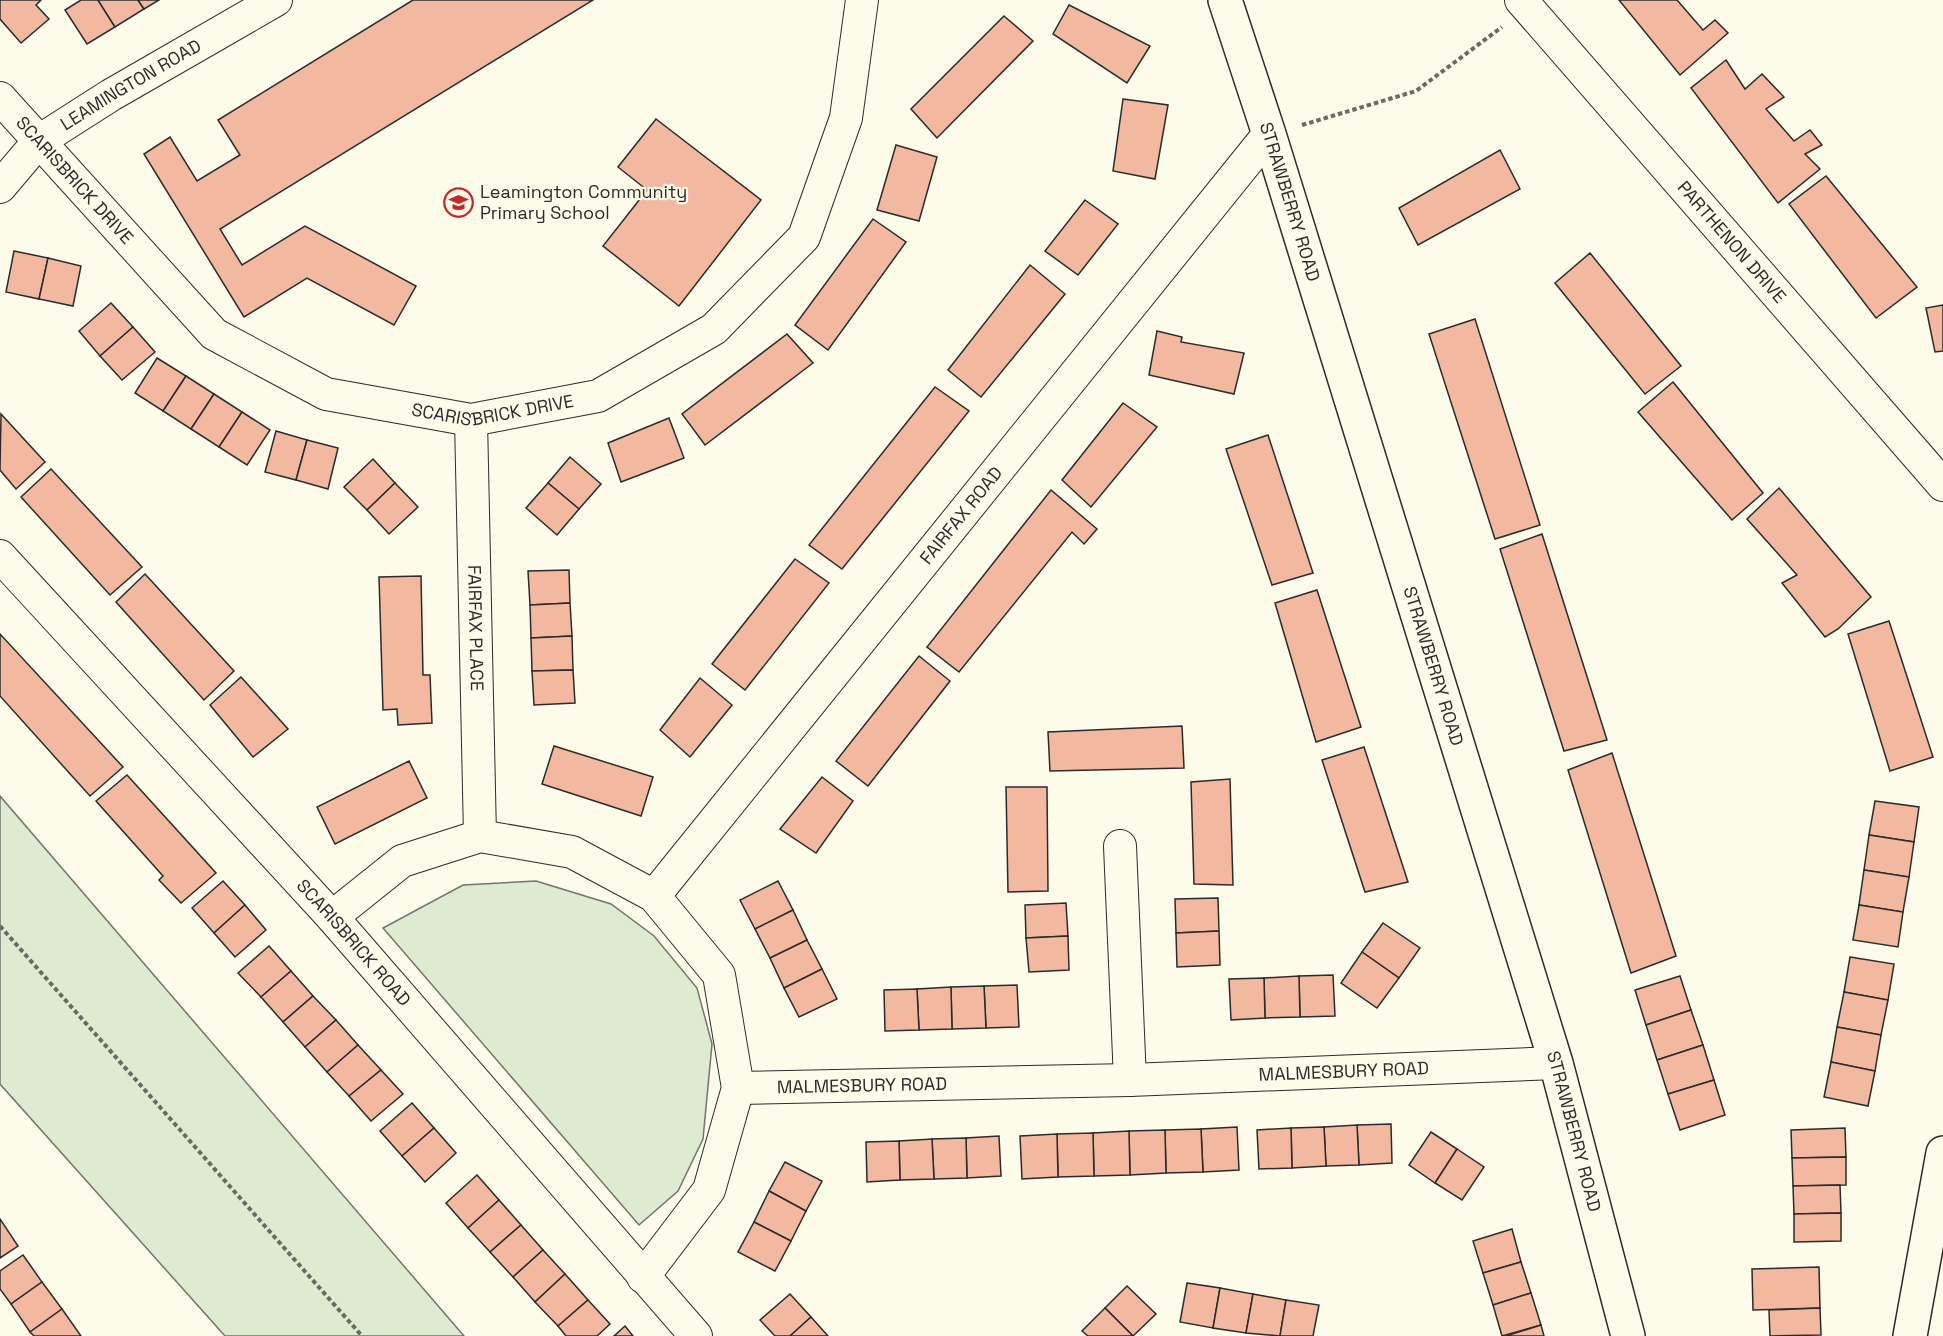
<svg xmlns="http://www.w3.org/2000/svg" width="1943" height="1336" font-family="'Space Grotesk',sans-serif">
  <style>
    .green { fill: #deebd1; stroke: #74746e; stroke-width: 1.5 }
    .building { fill: #f2b8a0; stroke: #2b2b2b; stroke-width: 1.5 }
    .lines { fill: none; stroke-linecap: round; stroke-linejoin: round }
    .minor-casing { stroke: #2b2b2b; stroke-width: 34 }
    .secondary-casing { stroke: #2b2b2b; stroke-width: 36 }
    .primary-casing { stroke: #2b2b2b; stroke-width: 36 }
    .path { stroke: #6a6964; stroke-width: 4; stroke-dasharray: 4.5 3; stroke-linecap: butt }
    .minor { stroke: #fdfbea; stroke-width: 32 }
    .secondary { stroke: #fdfbea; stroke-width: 33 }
    .primary { stroke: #fdfbea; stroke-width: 33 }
    .labels { text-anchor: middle; stroke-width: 4.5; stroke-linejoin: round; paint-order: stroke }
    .street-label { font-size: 18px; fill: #2b2b2b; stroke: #fdfbea }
    .poi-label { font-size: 18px; fill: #2b2b2b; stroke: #fdfbea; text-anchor: start }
  </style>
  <rect width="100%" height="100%" fill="#fdfbea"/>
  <g class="green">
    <polygon points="0,796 464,1336 225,1336 0,1084"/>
    <polygon points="536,881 611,904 654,936 697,988 712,1044 703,1139 678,1191 639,1225 383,928 463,885"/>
  </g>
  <g class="building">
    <polygon points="0,0 41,0 36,5 49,19 21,43 0,19"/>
    <polygon points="81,0 98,0 115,27 87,44 65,10"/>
    <polygon points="98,0 138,0 144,9 115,27"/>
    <polygon points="138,0 159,0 144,9"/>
    <polygon points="413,0 593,0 220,229 242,265 305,226 416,286 394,325 307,278 244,317 144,154 170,137 197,181 240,155 218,120"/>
    <polygon points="1619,0 1677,0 1703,30 1715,20 1728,33 1680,75"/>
    <polygon points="1069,5 1150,46 1127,83 1053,34"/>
    <polygon points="1004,16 1033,41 937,138 911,109"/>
    <polygon points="1726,60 1745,89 1762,74 1784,97 1766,109 1794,141 1810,130 1822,145 1805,154 1820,169 1778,203 1691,88"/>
    <polygon points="1123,99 1168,105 1155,179 1113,171"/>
    <polygon points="656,119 761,200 679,306 603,246 647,190 618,167"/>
    <polygon points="896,145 937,157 919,221 877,210"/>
    <polygon points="1500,150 1520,189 1418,245 1399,208"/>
    <polygon points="1826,176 1917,287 1876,318 1789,204"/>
    <polygon points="1085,200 1118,224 1078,275 1045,251"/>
    <polygon points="873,219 906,242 828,350 795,325"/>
    <polygon points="14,251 48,258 39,299 6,292"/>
    <polygon points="1590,253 1681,366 1645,394 1555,283"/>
    <polygon points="48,258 81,266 73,306 39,299"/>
    <polygon points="1030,265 1065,294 981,397 948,370"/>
    <polygon points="111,303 133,327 100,356 79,331"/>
    <polygon points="1943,305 1943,351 1935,352 1926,308"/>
    <polygon points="1475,319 1540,525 1495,539 1429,334"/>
    <polygon points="133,327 155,352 122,380 100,356"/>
    <polygon points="1157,331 1182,337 1181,342 1244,353 1234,394 1149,375"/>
    <polygon points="787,334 813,363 705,445 682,414"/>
    <polygon points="157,358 186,376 163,411 135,393"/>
    <polygon points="186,376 214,394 191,429 163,411"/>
    <polygon points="1673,382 1763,493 1732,520 1638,412"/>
    <polygon points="935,387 969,411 842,569 809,545"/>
    <polygon points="214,394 242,412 219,447 191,429"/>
    <polygon points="1123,403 1157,427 1091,507 1062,480"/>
    <polygon points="242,412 270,430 247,465 219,447"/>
    <polygon points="1,414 45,462 16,489 0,470"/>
    <polygon points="669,418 684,458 621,482 608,443"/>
    <polygon points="276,431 307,440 296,480 265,472"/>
    <polygon points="1268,435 1313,573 1272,585 1226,449"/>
    <polygon points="307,440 338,448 328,489 296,480"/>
    <polygon points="570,457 601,484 579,509 548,483"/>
    <polygon points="373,459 395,483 367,510 344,487"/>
    <polygon points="51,469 142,567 110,595 21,497"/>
    <polygon points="395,483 418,507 389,534 367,510"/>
    <polygon points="548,483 579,509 557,535 526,508"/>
    <polygon points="1779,488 1871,597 1838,629 1825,637 1782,583 1797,575 1747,519"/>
    <polygon points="1051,490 1097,529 1084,544 1072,532 959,672 927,647"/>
    <polygon points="1542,534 1607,740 1564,751 1500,549"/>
    <polygon points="795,559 829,583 745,690 712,664"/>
    <polygon points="569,570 570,603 530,605 528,571"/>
    <polygon points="145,574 234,671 204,700 116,602"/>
    <polygon points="421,576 423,675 430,675 432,723 398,725 397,709 383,710 379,577"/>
    <polygon points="1317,590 1361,727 1316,742 1275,603"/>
    <polygon points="570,603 572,636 531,638 530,605"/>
    <polygon points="1889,621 1933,757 1890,771 1848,634"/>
    <polygon points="0,634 123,767 90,796 0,696"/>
    <polygon points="572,636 573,670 532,671 531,638"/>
    <polygon points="919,656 950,681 868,786 836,761"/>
    <polygon points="573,670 575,703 534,705 532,671"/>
    <polygon points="241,677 288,729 253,757 210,705"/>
    <polygon points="700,678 732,705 690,757 660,730"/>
    <polygon points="1182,726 1184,768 1050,771 1048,732"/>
    <polygon points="554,746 653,777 641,816 542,784"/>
    <polygon points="1364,747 1408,882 1365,892 1322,760"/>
    <polygon points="1612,753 1676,956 1631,973 1568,770"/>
    <polygon points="409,761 427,798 335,844 317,807"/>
    <polygon points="127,775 216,873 181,903 159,880 163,876 96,801"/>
    <polygon points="822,777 853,801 816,853 780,829"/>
    <polygon points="1230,779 1233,885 1194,884 1191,782"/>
    <polygon points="1006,787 1047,787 1048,891 1008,892"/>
    <polygon points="1875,801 1919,807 1914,842 1869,835"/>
    <polygon points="1869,835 1914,842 1909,877 1864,870"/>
    <polygon points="1864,870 1909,877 1903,912 1859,905"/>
    <polygon points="223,881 245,905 214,933 192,908"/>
    <polygon points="778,881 793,910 755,929 740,900"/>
    <polygon points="1218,898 1219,931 1176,933 1175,899"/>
    <polygon points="1066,903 1068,936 1026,938 1025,905"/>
    <polygon points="245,905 266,930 235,957 214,933"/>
    <polygon points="1859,905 1903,912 1898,947 1853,940"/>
    <polygon points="793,910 807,940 770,958 755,929"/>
    <polygon points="1383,923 1420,948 1399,978 1362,952"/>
    <polygon points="1219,931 1220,965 1177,967 1176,933"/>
    <polygon points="1068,936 1069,970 1029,972 1026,938"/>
    <polygon points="807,940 822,969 784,988 770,958"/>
    <polygon points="269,946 291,971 261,997 238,973"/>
    <polygon points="1362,952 1399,978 1377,1008 1341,983"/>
    <polygon points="1850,957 1894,964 1888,1000 1844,992"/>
    <polygon points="822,969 837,999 799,1017 784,988"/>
    <polygon points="291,971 313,996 283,1022 261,997"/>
    <polygon points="1333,975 1335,1016 1300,1017 1299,976"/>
    <polygon points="1299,976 1300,1017 1265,1018 1264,978"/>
    <polygon points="1680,976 1691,1010 1646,1025 1635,990"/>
    <polygon points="1264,978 1265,1018 1231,1020 1229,979"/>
    <polygon points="1017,985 1019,1027 986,1028 984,986"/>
    <polygon points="984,986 986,1028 952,1029 951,987"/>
    <polygon points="951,987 952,1029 919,1030 917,989"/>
    <polygon points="917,989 919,1030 885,1031 884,990"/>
    <polygon points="1844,992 1888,1000 1881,1035 1837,1027"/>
    <polygon points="313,996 336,1020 305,1047 283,1022"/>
    <polygon points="1691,1010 1703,1045 1657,1060 1646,1025"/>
    <polygon points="336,1020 358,1045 327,1072 305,1047"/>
    <polygon points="1837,1027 1881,1035 1875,1071 1831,1062"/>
    <polygon points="358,1045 381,1070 349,1096 327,1072"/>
    <polygon points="1703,1045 1714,1080 1668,1094 1657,1060"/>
    <polygon points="1831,1062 1875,1071 1868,1106 1824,1097"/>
    <polygon points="381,1070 403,1094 371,1121 349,1096"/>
    <polygon points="1714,1080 1725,1115 1680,1130 1668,1094"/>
    <polygon points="412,1103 434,1128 402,1156 380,1131"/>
    <polygon points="1391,1124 1392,1163 1359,1165 1357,1125"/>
    <polygon points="1357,1125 1359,1165 1326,1166 1324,1127"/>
    <polygon points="1237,1127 1239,1170 1203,1172 1201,1129"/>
    <polygon points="1324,1127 1326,1166 1292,1168 1291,1128"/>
    <polygon points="434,1128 456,1153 425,1182 402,1156"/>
    <polygon points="1291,1128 1292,1168 1259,1169 1257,1130"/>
    <polygon points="1845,1128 1846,1157 1792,1158 1791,1130"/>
    <polygon points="1201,1129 1203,1172 1166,1173 1165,1130"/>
    <polygon points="1165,1130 1166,1173 1130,1175 1129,1131"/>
    <polygon points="1129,1131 1130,1175 1094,1176 1093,1133"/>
    <polygon points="1431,1132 1457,1149 1435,1183 1409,1165"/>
    <polygon points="1093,1133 1094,1176 1058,1177 1057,1134"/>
    <polygon points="1057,1134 1058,1177 1022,1179 1020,1136"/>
    <polygon points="999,1136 1001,1176 967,1178 966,1138"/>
    <polygon points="966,1138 967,1178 934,1179 932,1139"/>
    <polygon points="932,1139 934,1179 900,1180 899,1141"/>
    <polygon points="899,1141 900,1180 867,1182 866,1142"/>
    <polygon points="1457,1149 1484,1167 1462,1200 1435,1183"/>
    <polygon points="1846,1157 1846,1185 1793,1186 1792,1158"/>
    <polygon points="785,1162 822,1181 806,1211 769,1191"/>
    <polygon points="477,1175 499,1200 468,1228 446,1203"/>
    <polygon points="1840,1185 1841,1213 1794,1214 1793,1186"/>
    <polygon points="769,1191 806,1211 791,1241 754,1222"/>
    <polygon points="499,1200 521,1225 490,1252 468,1228"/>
    <polygon points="1841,1213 1841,1241 1794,1242 1794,1214"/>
    <polygon points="0,1219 18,1246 0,1258"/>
    <polygon points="754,1222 791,1241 775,1271 738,1252"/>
    <polygon points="521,1225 543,1250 513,1277 490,1252"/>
    <polygon points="1512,1229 1521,1262 1483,1273 1473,1241"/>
    <polygon points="543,1250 565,1274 535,1302 513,1277"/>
    <polygon points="23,1255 42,1282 11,1304 0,1289 0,1271"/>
    <polygon points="1521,1262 1531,1293 1493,1305 1483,1273"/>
    <polygon points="1819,1267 1820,1308 1753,1310 1752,1269"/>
    <polygon points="565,1274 588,1300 558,1326 535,1302"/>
    <polygon points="42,1282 62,1309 30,1332 11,1304"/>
    <polygon points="1187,1283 1220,1288 1213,1328 1180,1322"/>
    <polygon points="1127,1286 1156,1314 1133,1336 1105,1308"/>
    <polygon points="1220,1288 1253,1294 1246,1333 1213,1328"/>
    <polygon points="1531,1293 1541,1325 1502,1336 1493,1305"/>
    <polygon points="790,1294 811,1317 790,1336 775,1336 760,1320"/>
    <polygon points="1253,1294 1286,1300 1280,1336 1246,1333"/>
    <polygon points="588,1300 610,1324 597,1336 566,1336 558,1326"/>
    <polygon points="1286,1300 1319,1305 1313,1336 1280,1336"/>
    <polygon points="1105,1308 1133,1336 1088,1336 1082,1331"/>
    <polygon points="1820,1308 1821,1335 1770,1336 1769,1310"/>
    <polygon points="62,1309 81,1336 34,1336 30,1332"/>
    <polygon points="811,1317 828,1336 790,1336"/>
    <polygon points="1541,1325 1544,1336 1506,1336"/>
    <polygon points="625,1326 633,1336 614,1336"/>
  </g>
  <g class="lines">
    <defs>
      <g id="minor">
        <path id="s1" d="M1521 0 1943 485"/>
        <path id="s2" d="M0 98 214 334 326 394 471 420 598 396 714 329 804 237 846 118 862 0"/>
        <path id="s3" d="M0 187 39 141 111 95 276 0"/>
        <path id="s4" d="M471 420 480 836"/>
        <path id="s5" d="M0 556 332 917 696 1336"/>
        <polyline points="1120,846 1130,1080"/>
        <path id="s6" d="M654 896 1269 134"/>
        <polyline points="332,917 402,861 480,836 572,852 654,896 719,975 738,1088 709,1190 643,1277"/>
        <path id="s7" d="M738 1088 1130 1080 1556 1063"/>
      </g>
      <g id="secondary">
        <path id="s8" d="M1225 0 1269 134 1556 1063 1628 1336"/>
      </g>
      <polyline id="primary" points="1910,1336 1943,1153"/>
    </defs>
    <use href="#minor" class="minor-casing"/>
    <use href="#secondary" class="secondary-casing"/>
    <use href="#primary" class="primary-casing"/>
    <g class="path">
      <polyline points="1302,125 1416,91 1502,27"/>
      <polyline points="0,926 362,1336"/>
    </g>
    <use href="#minor" class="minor"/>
    <use href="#secondary" class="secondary"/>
    <use href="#primary" class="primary"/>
  </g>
  <defs>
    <symbol id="school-ring" viewBox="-11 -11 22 22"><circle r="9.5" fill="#fdfbea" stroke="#c62828" stroke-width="1.5"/><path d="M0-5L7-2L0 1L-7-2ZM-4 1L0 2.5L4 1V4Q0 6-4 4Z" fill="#c62828"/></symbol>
  </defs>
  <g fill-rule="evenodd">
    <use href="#school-ring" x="442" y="186" width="33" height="33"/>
  </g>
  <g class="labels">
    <g class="street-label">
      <text dy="6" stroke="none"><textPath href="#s3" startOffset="168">LEAMINGTON ROAD</textPath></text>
      <text dy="6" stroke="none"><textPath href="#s2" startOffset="111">SCARISBRICK DRIVE</textPath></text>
      <text dy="6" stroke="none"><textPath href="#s8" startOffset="212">STRAWBERRY ROAD</textPath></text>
      <text dy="6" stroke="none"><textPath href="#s1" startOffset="321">PARTHENON DRIVE</textPath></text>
      <text dy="6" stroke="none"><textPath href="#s2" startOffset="615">SCARISBRICK DRIVE</textPath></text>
      <text dy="6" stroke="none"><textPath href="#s6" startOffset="489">FAIRFAX ROAD</textPath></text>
      <text dy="6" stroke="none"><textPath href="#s4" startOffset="208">FAIRFAX PLACE</textPath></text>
      <text dy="6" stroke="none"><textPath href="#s8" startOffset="698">STRAWBERRY ROAD</textPath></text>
      <text dy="6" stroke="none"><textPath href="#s5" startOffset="524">SCARISBRICK ROAD</textPath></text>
      <text dy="6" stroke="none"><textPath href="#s7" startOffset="606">MALMESBURY ROAD</textPath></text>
      <text dy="6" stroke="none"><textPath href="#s7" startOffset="124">MALMESBURY ROAD</textPath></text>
      <text dy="6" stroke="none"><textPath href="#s8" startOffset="1184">STRAWBERRY ROAD</textPath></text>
    </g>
    <g class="poi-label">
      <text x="480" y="198">Leamington Community<tspan x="480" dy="21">Primary School</tspan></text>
    </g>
  </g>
</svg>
